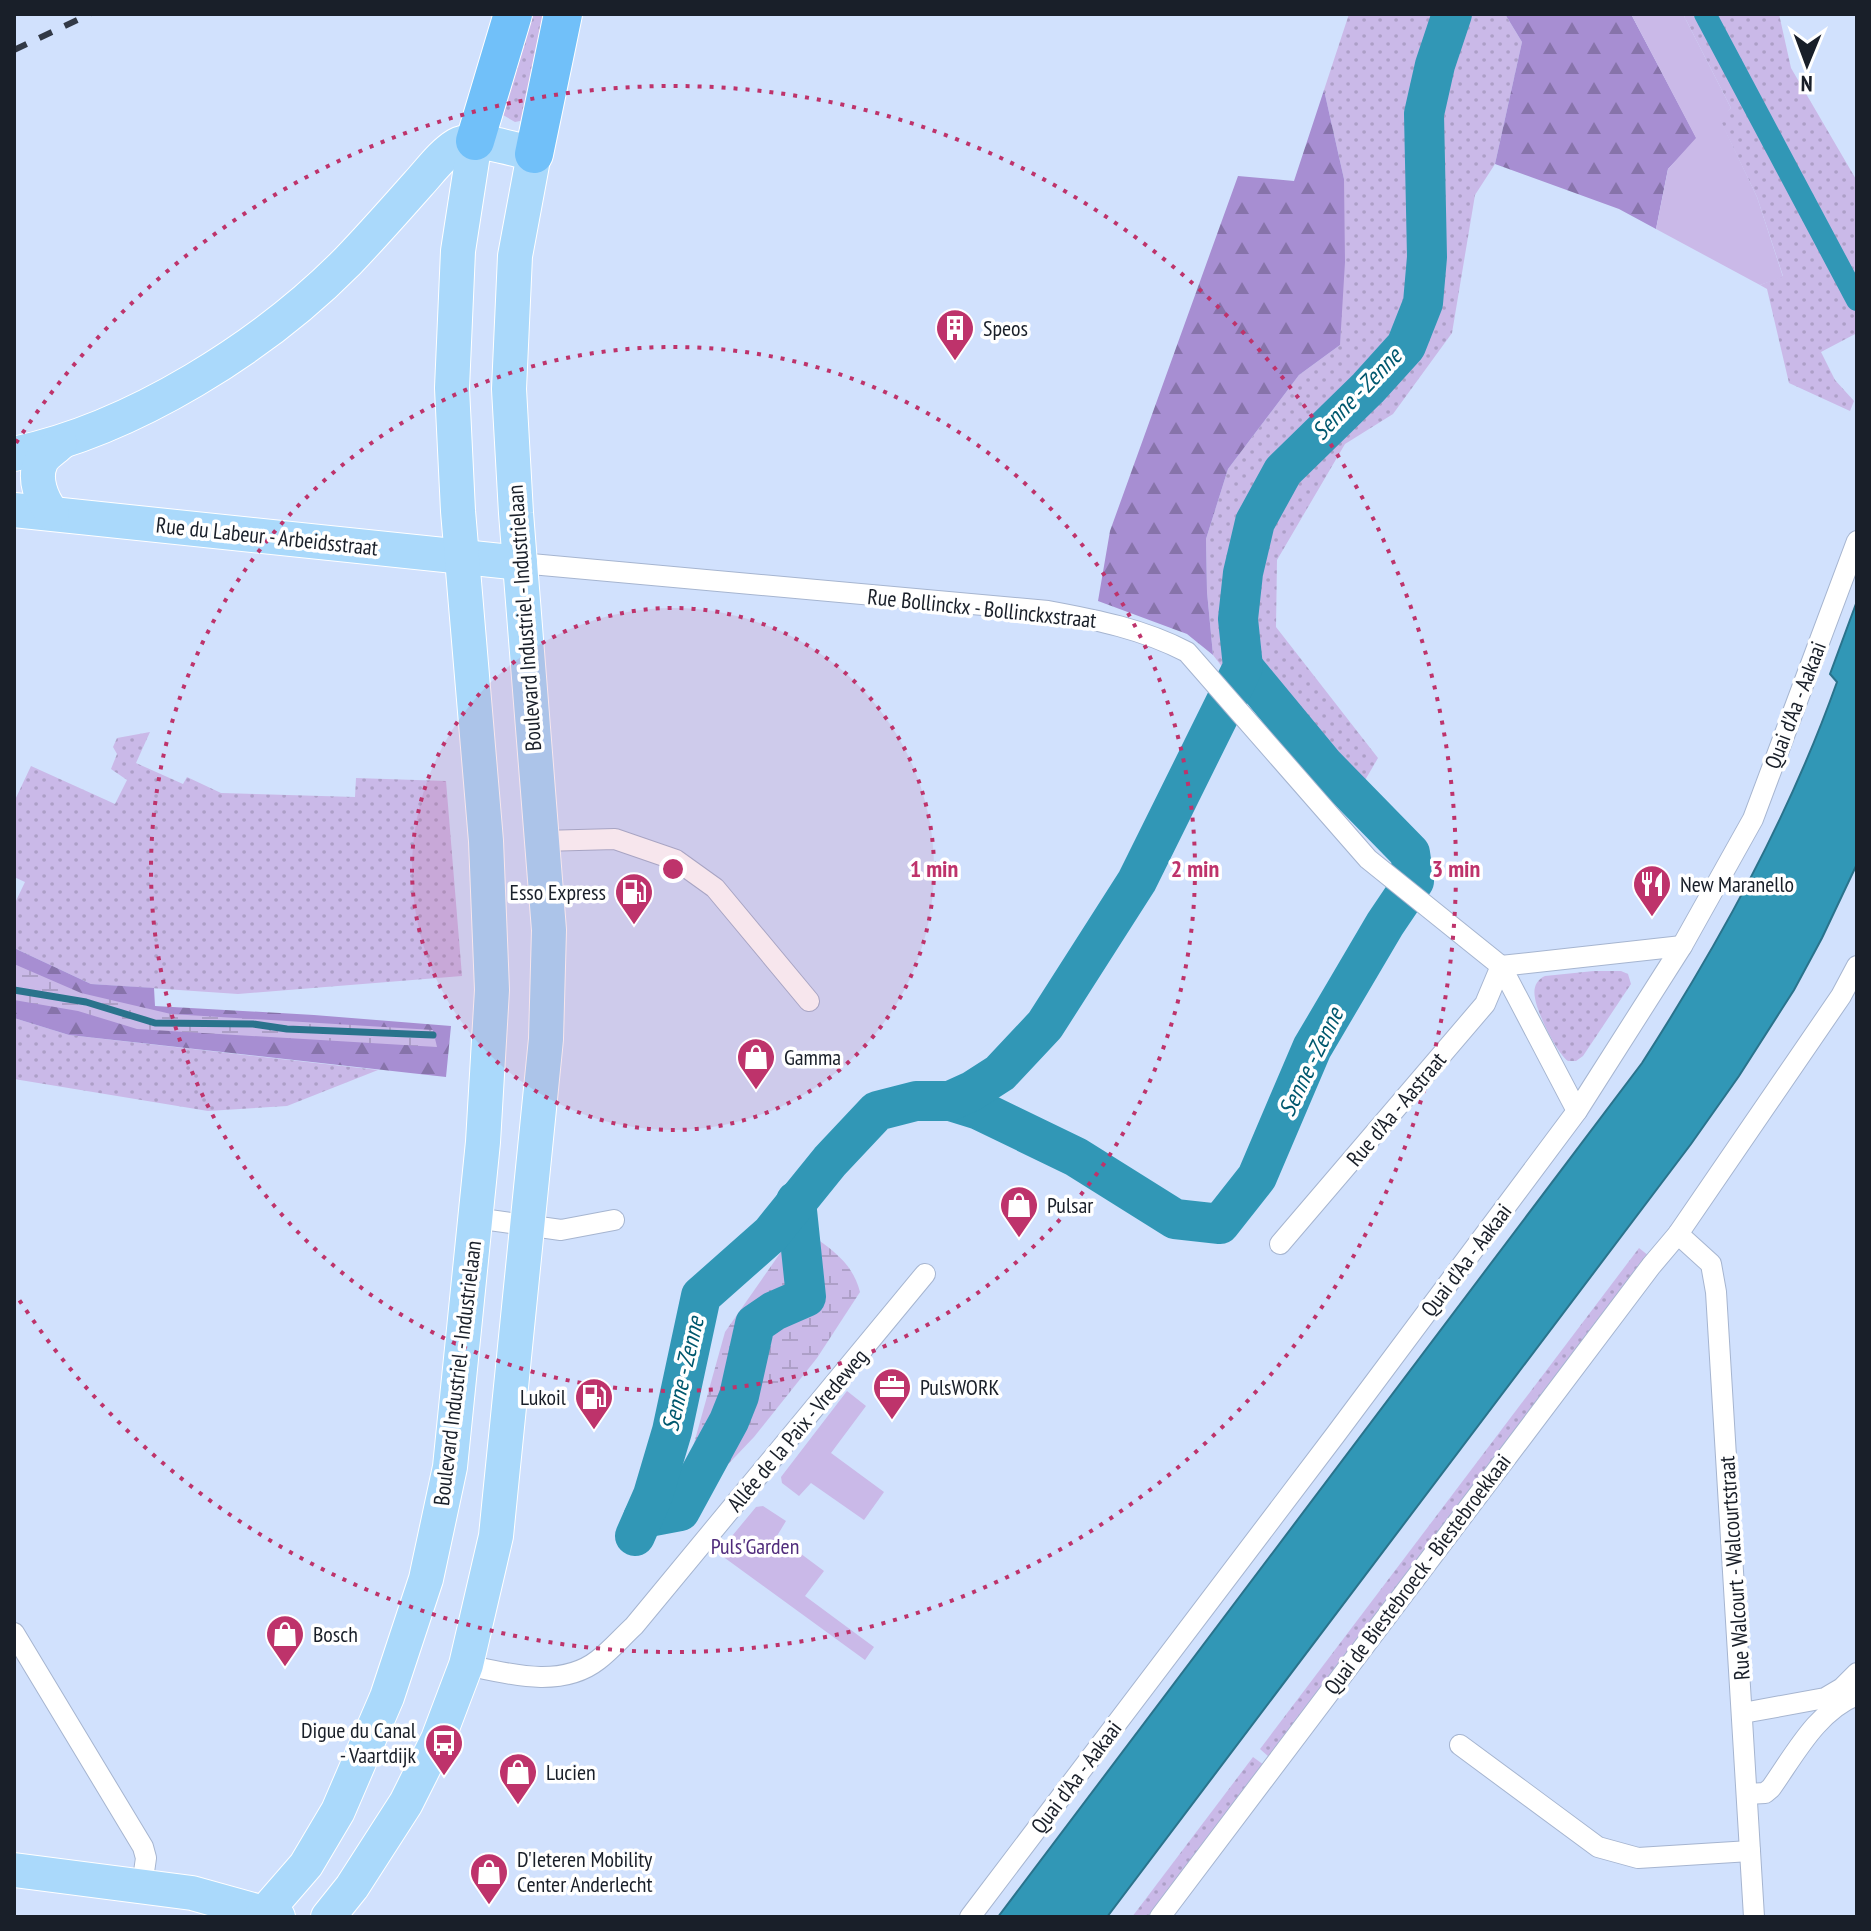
<svg xmlns="http://www.w3.org/2000/svg" width="1871" height="1931" font-family="'PT Sans Narrow',sans-serif">
  <style>
    .grass { fill: url(#grass-dots) }
    .forest { fill: url(#forest-firs) }
    .wetland { fill: url(#wetland-marsh) }
    .garden { fill: #cab9e8 }
    .water { fill: #3197b6; stroke: #2a738c; stroke-width: 2 }
    .lines { fill: none; stroke-linecap: round; stroke-linejoin: round }
    .stream { stroke: #2a738c; stroke-width: 7 }
    .canal { stroke: #3197b6; stroke-width: 22 }
    .river { stroke: #3197b6; stroke-width: 40 }
    .street-casing { stroke: #a6b5d0; stroke-width: 22 }
    .primary-casing { stroke: #fff; stroke-width: 36 }
    .highway-casing { stroke: #fff; stroke-width: 40 }
    .street { stroke: #fff; stroke-width: 20 }
    .primary { stroke: #aad9fb; stroke-width: 34 }
    .highway { stroke: #71c0f9; stroke-width: 38 }
    .rail { stroke: #323946; stroke-width: 6; stroke-dasharray: 14 14; stroke-linecap: butt }
    .ring { fill: none; stroke: #be336b; stroke-width: 4; stroke-dasharray: 4 8 }
    .labels { text-anchor: middle; stroke-width: 7; stroke-linejoin: round; paint-order: stroke }
    .poi-label { font-size: 22px; fill: #191f29; stroke: #fff; text-anchor: start }
    .street-label { font-size: 22px; fill: #191f29; stroke: #fff }
    .park-label { font-size: 22px; fill: #502c7c; stroke: #fff }
    .water-label { font-size: 24px; font-style: italic; fill: #00586e; stroke: #fff }
    .centre { fill: #be336b; stroke: #fff; stroke-width: 4 }
    .ring-label { font-size: 24px; text-anchor: middle; font-weight: bold; fill: #be336b; stroke: #fff; stroke-width: 7; stroke-linejoin: round; paint-order: stroke }
  </style>
  <defs>
    <pattern id="grass-dots" width="8" height="8" patternUnits="userSpaceOnUse" patternTransform="scale(2)"><rect width="8" height="8" fill="#cab9e8"/><path d="M2 2h.1M6 6h.1" fill="none" stroke="#ad9fc7" stroke-width="1.8" stroke-linecap="round"/></pattern>
    <pattern id="forest-firs" width="22" height="20" patternUnits="userSpaceOnUse" patternTransform="scale(2)"><rect width="22" height="20" fill="#a78ed2"/><path d="M5 1l3.5 6h-7zM16 11l3.5 6h-7z" fill="#8773aa"/></pattern>
    <pattern id="wetland-marsh" width="20" height="14" patternUnits="userSpaceOnUse" patternTransform="scale(2)"><rect width="20" height="14" fill="#cab9e8"/><path d="M1 5h8M5 5V1M11 12h8M15 12V8" fill="none" stroke="#ad9fc7"/></pattern>
  </defs>
  <rect width="100%" height="100%" fill="#d1e1fd"/>
  <g class="grass">
    <polygon points="529,14 555,14 525,120 515,122 503,115 502,105"/>
    <polygon points="1349,14 1505,14 1522,42 1495,164 1475,195 1452,333 1393,414 1345,444 1277,560 1276,627 1378,758 1347,811 1282,744 1213,655 1207,592 1206,539 1228,469 1299,375 1340,345 1344,179 1324,90"/>
    <polygon points="1683,14 1779,14 1791,68 1857,181 1857,333 1821,352 1835,380 1854,401 1850,411 1789,383 1767,289 1760,285 1783,276 1757,197 1719,118 1731,108"/>
    <polygon points="150,732 136,763 183,784 187,777 221,793 355,797 356,778 446,781 462,976 238,994 91,984 14,948 14,905 25,882 14,877 14,802 31,766 115,804 127,780 111,769 117,754 113,747 117,738"/>
    <path d="M1594 971H1621L1628 974 1631 984 1583 1056 1576 1061H1568C1556 1052 1537 1012 1535 998 1533 988 1536 980 1545 976Z"/>
    <polygon points="14,1018 69,1035 378,1070 287,1106 208,1111 14,1079"/>
    <polygon points="1639,1248 1649,1256 1269,1757 1260,1749"/>
    <polygon points="1253,1757 1264,1765 1147,1917 1132,1917"/>
  </g>
  <g class="forest">
    <polygon points="1505,14 1631,14 1697,139 1668,169 1656,229 1619,209 1495,164 1522,42"/>
    <polygon points="1324,90 1344,179 1345,262 1340,345 1299,375 1228,469 1206,539 1207,592 1213,655 1187,634 1098,601 1110,531 1238,176 1294,181"/>
    <polygon points="14,948 91,984 154,988 155,1006 314,1015 451,1026 446,1077 69,1035 14,1018"/>
  </g>
  <g class="wetland">
    <polygon points="14,964 81,993 171,1014 433,1030 437,1047 137,1029 78,1011 14,1000"/>
    <path d="M810 1234C833 1250 853 1264 860 1292L817 1358 754 1437 695 1499 681 1490 725 1332 790 1239 796 1235Z"/>
  </g>
  <g class="garden">
    <polygon points="1631,14 1683,14 1731,108 1720,119 1757,197 1783,277 1760,285 1656,229 1668,169 1696,138"/>
    <polygon points="847,1391 866,1406 831,1453 884,1492 864,1520 811,1483 799,1496 782,1483 781,1477"/>
    <polygon points="756,1507 763,1506 786,1521 777,1536 824,1571 805,1596 874,1647 865,1660 718,1553"/>
  </g>
  <path class="water" d="M1857 601V864L1822 938 1794 990 1739 1076 1691 1144 1107 1917H998L1642 1063C1719 943 1789 817 1837 682L1830 674Z"/>
  <g class="lines">
    <polyline class="stream" points="14,990 86,1002 155,1023 253,1024 287,1029 433,1035"/>
    <polyline class="canal" points="1705,14 1857,300"/>
    <g class="river">
      <polyline points="950,1101 979,1110 1076,1157 1175,1219 1220,1224 1257,1177 1312,1048 1385,924 1414,881 1410,853 1324,765 1243,667"/>
      <polyline points="643,1518 680,1511 729,1421 739,1396 755,1324 774,1311 806,1297 796,1201"/>
      <polyline points="635,1536 653,1495 672,1431 701,1296 771,1234 830,1161 877,1111 916,1101 950,1101 972,1091 1000,1073 1045,1025 1137,881 1243,667 1238,619 1243,573 1255,522 1283,471 1368,388 1406,346 1423,303 1427,257 1424,114 1435,65 1452,14"/>
    </g>
    <defs>
      <g id="street">
        <path d="M520 563 1048 611C1097 620 1143 629 1187 652L1368 859 1501 966 1577 1111"/>
        <polyline points="542,841 615,839 676,860 715,888 809,1001"/>
        <polyline points="1501,966 1682,946"/>
        <polyline points="475,1218 561,1230 614,1220"/>
        <polyline points="1678,1234 1711,1264 1716,1292 1754,1917"/>
        <polyline points="1280,1244 1485,1004 1501,966"/>
        <polyline points="14,1633 143,1847 146,1858 142,1886"/>
        <path d="M466 1665C509 1674 561 1689 598 1660 611 1650 622 1637 634 1626L925 1274"/>
        <polyline points="1743,1713 1825,1698 1842,1688 1857,1673"/>
        <polyline points="1460,1745 1598,1847 1638,1858 1750,1851"/>
        <path d="M1747 1794 1765 1793 1771 1788C1795 1754 1817 1711 1857 1695"/>
        <polyline points="970,1917 1336,1434 1577,1111 1682,946 1753,819 1857,541"/>
        <polyline points="1160,1917 1651,1266 1678,1234 1841,996 1857,966"/>
      </g>
      <g id="primary">
        <path d="M14 454C133 429 263 347 348 261 372 236 395 210 418 184 430 171 442 154 457 145 473 135 515 150 534 154L515 256 509 389 516 513 549 930 546 1039 496 1536 466 1665 438 1739 406 1803 352 1887 328 1917"/>
        <polyline points="14,510 520,563"/>
        <path d="M52 513C42 500 33 479 41 462 44 455 54 449 60 443"/>
        <polyline points="14,1870 192,1893 278,1917"/>
        <polyline points="261,1917 306,1865 338,1811 387,1697 426,1579 450,1467 483,1142 492,990 486,841 458,511 452,388 458,251 475,141"/>
      </g>
      <g id="highway">
        <polyline points="475,141 513,14"/>
        <polyline points="534,154 563,14"/>
      </g>
    </defs>
    <use href="#street" class="street-casing"/>
    <use href="#primary" class="primary-casing"/>
    <use href="#highway" class="highway-casing"/>
    <use href="#street" class="street"/>
    <use href="#primary" class="primary"/>
    <use href="#highway" class="highway"/>
    <polyline class="rail" points="14,50 90,14"/>
  </g>
  <circle cx="673" cy="869" r="261" fill="#be336b" fill-opacity=".12"/>
  <g class="ring">
    <circle cx="673" cy="869" r="261"/>
    <circle cx="673" cy="869" r="522"/>
    <path d="M16 443A783 783 0 1 1 16 1295"/>
  </g>
  <defs>
    <symbol id="building-pin" viewBox="-11 -11 22 30"><path d="M0 17L-7.5 6A9.5 9.5 0 1 1 7.5 6Z" fill="#be336b" stroke="#fff"/><path d="M-4-6H4V6H1V3H-1V6H-4ZM-2.5-4.3h1.7v1.8h-1.7ZM.8-4.3h1.7v1.8H.8ZM-2.5-1h1.7V.8h-1.7ZM.8-1h1.7V.8H.8Z" fill="#fff"/></symbol>
    <symbol id="restaurant-pin" viewBox="-11 -11 22 30"><path d="M0 17L-7.5 6A9.5 9.5 0 1 1 7.5 6Z" fill="#be336b" stroke="#fff"/><path d="M-5-6h1v4h1v-4h1v4h1v-4h1v5L-1.5 .5V6h-2V.5L-5-1ZM5-6V6H3V1.5H1.5Q1.5-4 5-6Z" fill="#fff"/></symbol>
    <symbol id="fuel-pin" viewBox="-11 -11 22 30"><path d="M0 17L-7.5 6A9.5 9.5 0 1 1 7.5 6Z" fill="#be336b" stroke="#fff"/><path d="M-5.5-6h7V0h2V4h1.3V-2.5L3-4.5l.8-.8L6-3V5H2.5V1h-1V6h-7ZM-4.2-4.7v3.2H.2V-4.7Z" fill="#fff"/></symbol>
    <symbol id="shop-pin" viewBox="-11 -11 22 30"><path d="M0 17L-7.5 6A9.5 9.5 0 1 1 7.5 6Z" fill="#be336b" stroke="#fff"/><path d="M-5-2.5h2.3a2.7 3.5 0 0 1 5.4 0H5L5.5 6h-11ZM-1.5-2.5h3a1.5 2.3 0 0 0-3 0Z" fill="#fff"/></symbol>
    <symbol id="office-pin" viewBox="-11 -11 22 30"><path d="M0 17L-7.5 6A9.5 9.5 0 1 1 7.5 6Z" fill="#be336b" stroke="#fff"/><path d="M-6-3h4V-5.5h4V-3h4V5H-6ZM-1-4.5V-3h2v-1.5ZM-6 0V1H6V0Z" fill="#fff"/></symbol>
    <symbol id="bus-pin" viewBox="-11 -11 22 30"><path d="M0 17L-7.5 6A9.5 9.5 0 1 1 7.5 6Z" fill="#be336b" stroke="#fff"/><path d="M-5-6H5V4H4V6H2V4H-2V6H-4V4H-5ZM-3.5-4V0h7V-4ZM-3.5 1.2v1.5H-2V1.2ZM2 1.2v1.5H3.5V1.2Z" fill="#fff"/></symbol>
  </defs>
  <g fill-rule="evenodd">
    <use href="#building-pin" x="933" y="306" width="44" height="60"/>
    <use href="#restaurant-pin" x="1630" y="862" width="44" height="60"/>
    <use href="#fuel-pin" x="612" y="870" width="44" height="60"/>
    <use href="#shop-pin" x="734" y="1035" width="44" height="60"/>
    <use href="#shop-pin" x="997" y="1183" width="44" height="60"/>
    <use href="#office-pin" x="870" y="1365" width="44" height="60"/>
    <use href="#fuel-pin" x="572" y="1375" width="44" height="60"/>
    <use href="#shop-pin" x="263" y="1612" width="44" height="60"/>
    <use href="#bus-pin" x="422" y="1721" width="44" height="60"/>
    <use href="#shop-pin" x="496" y="1750" width="44" height="60"/>
    <use href="#shop-pin" x="467" y="1850" width="44" height="60"/>
  </g>
  <g class="labels">
    <g class="poi-label">
      <text x="983" y="336">Speos</text>
      <text x="1680" y="892">New Maranello</text>
      <text x="606" y="900" text-anchor="end">Esso Express</text>
      <text x="784" y="1065">Gamma</text>
      <text x="1047" y="1213">Pulsar</text>
      <text x="920" y="1395">PulsWORK</text>
      <text x="566" y="1405" text-anchor="end">Lukoil</text>
      <text x="313" y="1642">Bosch</text>
      <text x="416" y="1738" text-anchor="end">Digue du Canal<tspan x="416" dy="25">- Vaartdijk</tspan></text>
      <text x="546" y="1780">Lucien</text>
      <text x="517" y="1867">D'Ieteren Mobility<tspan x="517" dy="25">Center Anderlecht</tspan></text>
    </g>
    <g class="street-label">
      <text transform="translate(267 536) rotate(6)" y="8">Rue du Labeur - Arbeidsstraat</text>
      <text transform="translate(982 608) rotate(6)" y="8">Rue Bollinckx - Bollinckxstraat</text>
      <text transform="translate(524 618) rotate(-94)" y="8">Boulevard Industriel - Industrielaan</text>
      <text transform="translate(1795 705) rotate(-69)" y="8">Quai d'Aa - Aakaai</text>
      <text transform="translate(1396 1109) rotate(-50)" y="8">Rue d'Aa - Aastraat</text>
      <text transform="translate(1466 1260) rotate(-53)" y="8">Quai d'Aa - Aakaai</text>
      <text transform="translate(457 1373) rotate(-83)" y="8">Boulevard Industriel - Industrielaan</text>
      <text transform="translate(797 1430) rotate(-50)" y="8">Allée de la Paix - Vredeweg</text>
      <text transform="translate(1734 1568) rotate(-94)" y="8">Rue Walcourt - Walcourtstraat</text>
      <text transform="translate(1417 1574) rotate(-53)" y="8">Quai de Biestebroeck - Biestebroekkaai</text>
      <text transform="translate(1076 1777) rotate(-53)" y="8">Quai d'Aa - Aakaai</text>
    </g>
    <g class="park-label">
      <text x="755" y="1554">Puls'Garden</text>
    </g>
    <g class="water-label">
      <text transform="translate(1357 394) rotate(-46)" y="8">Senne - Zenne</text>
      <text transform="translate(1311 1062) rotate(-64)" y="8">Senne - Zenne</text>
      <text transform="translate(683 1374) rotate(-77)" y="8">Senne - Zenne</text>
    </g>
  </g>
  <circle cx="673" cy="869" r="12" class="centre"/>
  <g class="ring-label">
    <text x="934" y="877">1 min</text>
    <text x="1195" y="877">2 min</text>
    <text x="1456" y="877">3 min</text>
  </g>
  <rect width="1871" height="1931" fill="none" stroke="#191f29" stroke-width="32"/>
  <g transform="translate(1807 64) rotate(181)" stroke="#ffffff" stroke-width="6" paint-order="stroke">
  <path d="M0-6L14 30L0 20L-14 30Z" fill="#191f29"/>
  <text y="-12" font-size="22" font-weight="bold" text-anchor="middle" fill="#191f29">N</text>
  </g>
</svg>
